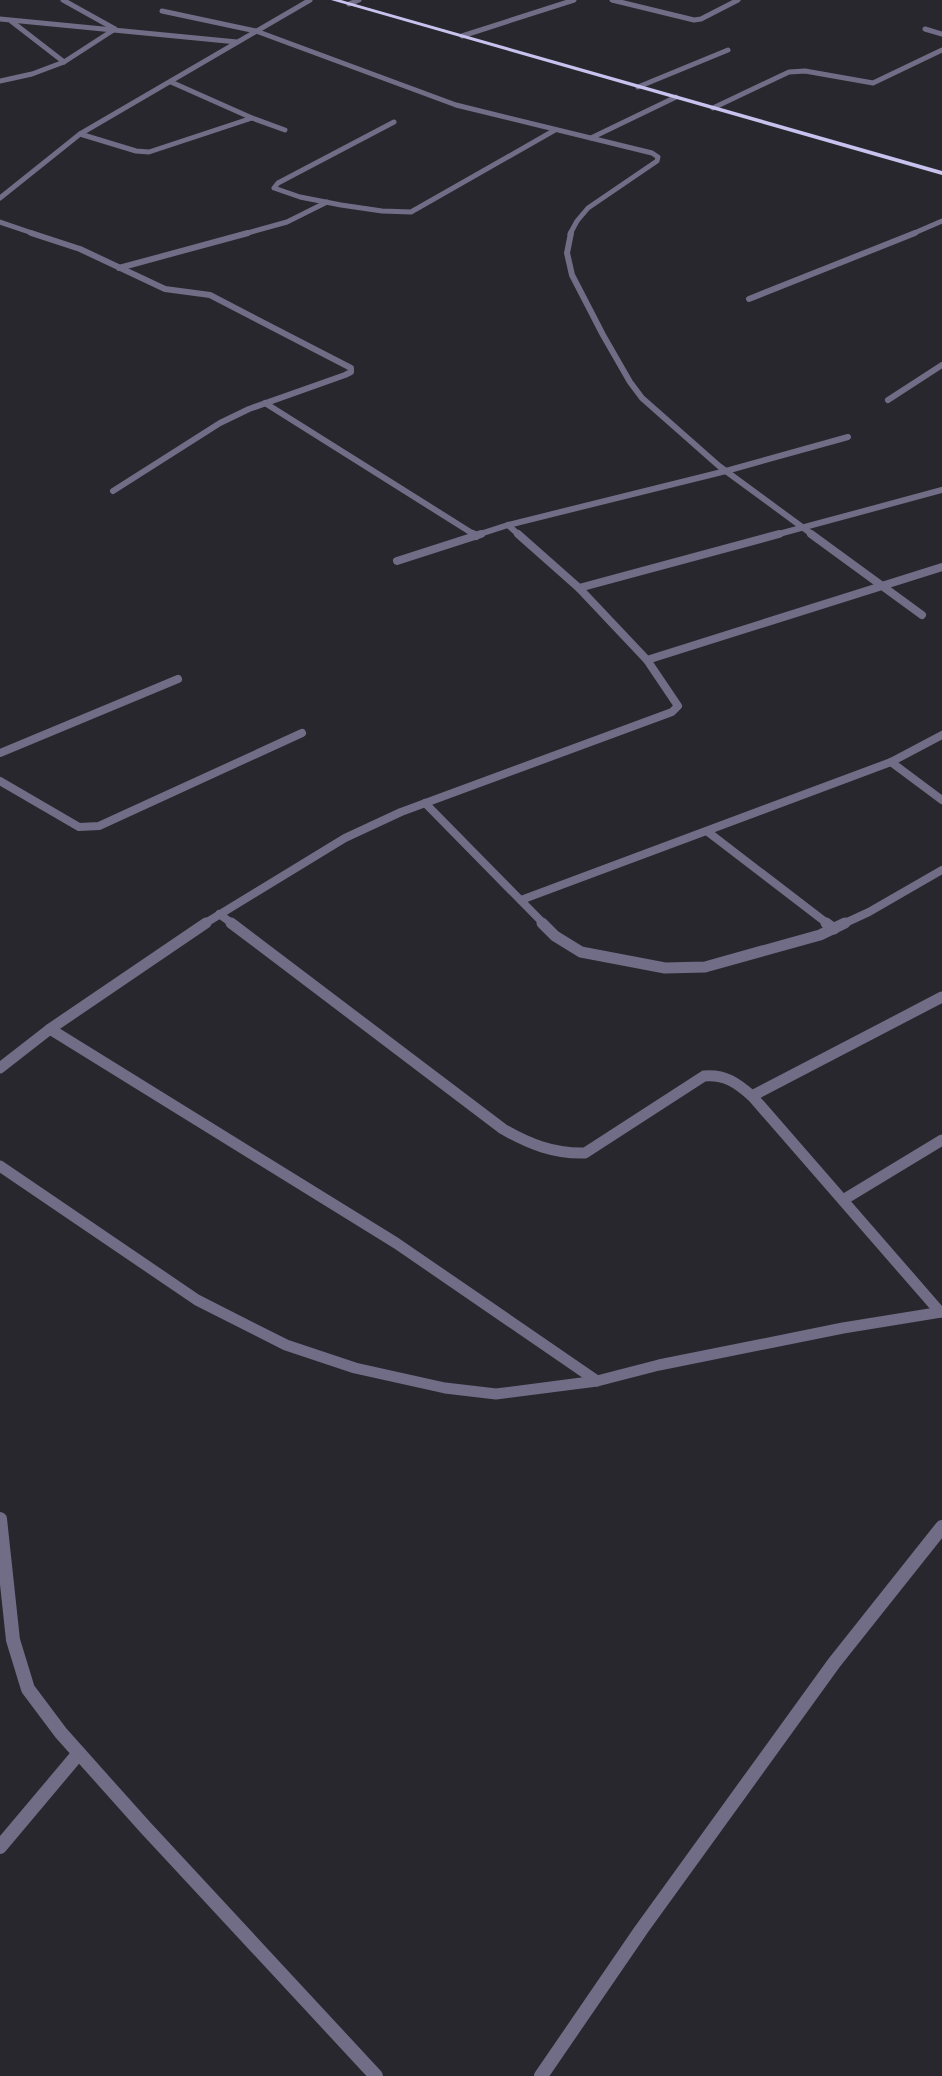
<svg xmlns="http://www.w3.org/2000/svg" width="942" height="2076" font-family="'Space Grotesk',sans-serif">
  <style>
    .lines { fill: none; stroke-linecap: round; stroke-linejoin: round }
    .minor-far4 { stroke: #716d86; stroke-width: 5 }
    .minor-far3 { stroke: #716d86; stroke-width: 6 }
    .minor-far2 { stroke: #716d86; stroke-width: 8 }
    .minor-far1 { stroke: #716d86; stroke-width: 11 }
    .minor { stroke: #716d86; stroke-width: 14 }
    .trunk { fill: #c8c2ee; fill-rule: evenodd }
  </style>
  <rect width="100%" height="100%" fill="#28272e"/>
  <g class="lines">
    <g class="minor-far4">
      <polyline points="612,0 694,20 701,19 738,0"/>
      <polyline points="349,4 359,0"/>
      <polyline points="162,11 256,31 456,105 652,153 658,157 657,161 588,208 577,221 570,234"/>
      <polyline points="0,19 237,42"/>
      <polyline points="11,21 64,62"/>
      <polyline points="925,29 942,34"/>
      <polyline points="462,36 574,0"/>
      <polyline points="0,81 32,74 64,62 115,29 63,0"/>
      <polyline points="171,82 252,118 285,130"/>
      <polyline points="638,87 728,50"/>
      <polyline points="713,108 789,72 805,71 873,83 942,50"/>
      <polyline points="394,122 278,183 274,188 300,197 341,205 382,211 411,212 555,130"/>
      <polyline points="80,134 136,151 149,152 252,118"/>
      <polyline points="591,138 676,97"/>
      <polyline points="0,198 80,134 310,0"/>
      <polyline points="0,222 35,234"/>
      <polyline points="244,234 287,222 327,202"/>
      <polyline points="912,234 942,221"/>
    </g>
    <g class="minor-far3">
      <polyline points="31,233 80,249 165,289 210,295 351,368 351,372 345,375 249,409 220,423 113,491"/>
      <polyline points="571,233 567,253 572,275 603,335 630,382 642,398 719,466 813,535"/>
      <polyline points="119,268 248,233"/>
      <polyline points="749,299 915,233"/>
      <polyline points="888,400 942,365"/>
      <polyline points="265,403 475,535"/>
      <polyline points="508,525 519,535"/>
      <polyline points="477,535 508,525 726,471 848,437"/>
      <polyline points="775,535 942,490"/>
    </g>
    <g class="minor-far2">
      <polyline points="473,534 476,536"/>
      <polyline points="811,534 922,615"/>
      <polyline points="397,561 481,534"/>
      <polyline points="579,588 779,534"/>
      <polyline points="647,660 942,567"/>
      <polyline points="0,753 178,679"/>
      <polyline points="891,762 942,800"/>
      <polyline points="0,781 79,827 99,826 302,733"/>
      <polyline points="425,803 544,924"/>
      <polyline points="708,832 828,924"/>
      <polyline points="521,900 891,762 942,735"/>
      <polyline points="219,914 233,924"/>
      <polyline points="204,924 345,838 401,812 672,712 678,706 647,660 579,588 518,534"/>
      <polyline points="843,924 869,912 942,870"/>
    </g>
    <g class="minor-far1">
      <path d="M231 923 503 1129C529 1144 554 1154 585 1153L704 1076C725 1074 737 1083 752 1096L940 1312"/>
      <polyline points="542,923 555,936 581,952 665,968 705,967 820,935 845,923"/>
      <polyline points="826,923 834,929"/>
      <polyline points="50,1029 396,1243 597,1381"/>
      <polyline points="0,1068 50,1029 206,923"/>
      <polyline points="752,1096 942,997"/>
      <polyline points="0,1166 197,1300 286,1345 355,1368 445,1388 496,1394 597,1381 659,1365 843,1328 942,1312"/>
      <polyline points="843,1200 942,1140"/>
    </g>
    <g class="minor">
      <polyline points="0,1519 13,1640 28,1689 61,1733 145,1827 376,2076"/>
      <polyline points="0,1847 79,1753"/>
      <polyline points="541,2076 641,1930 834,1663 942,1527"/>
    </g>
    <polygon class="trunk" points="331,0 341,0 942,171 942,175"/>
  </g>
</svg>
